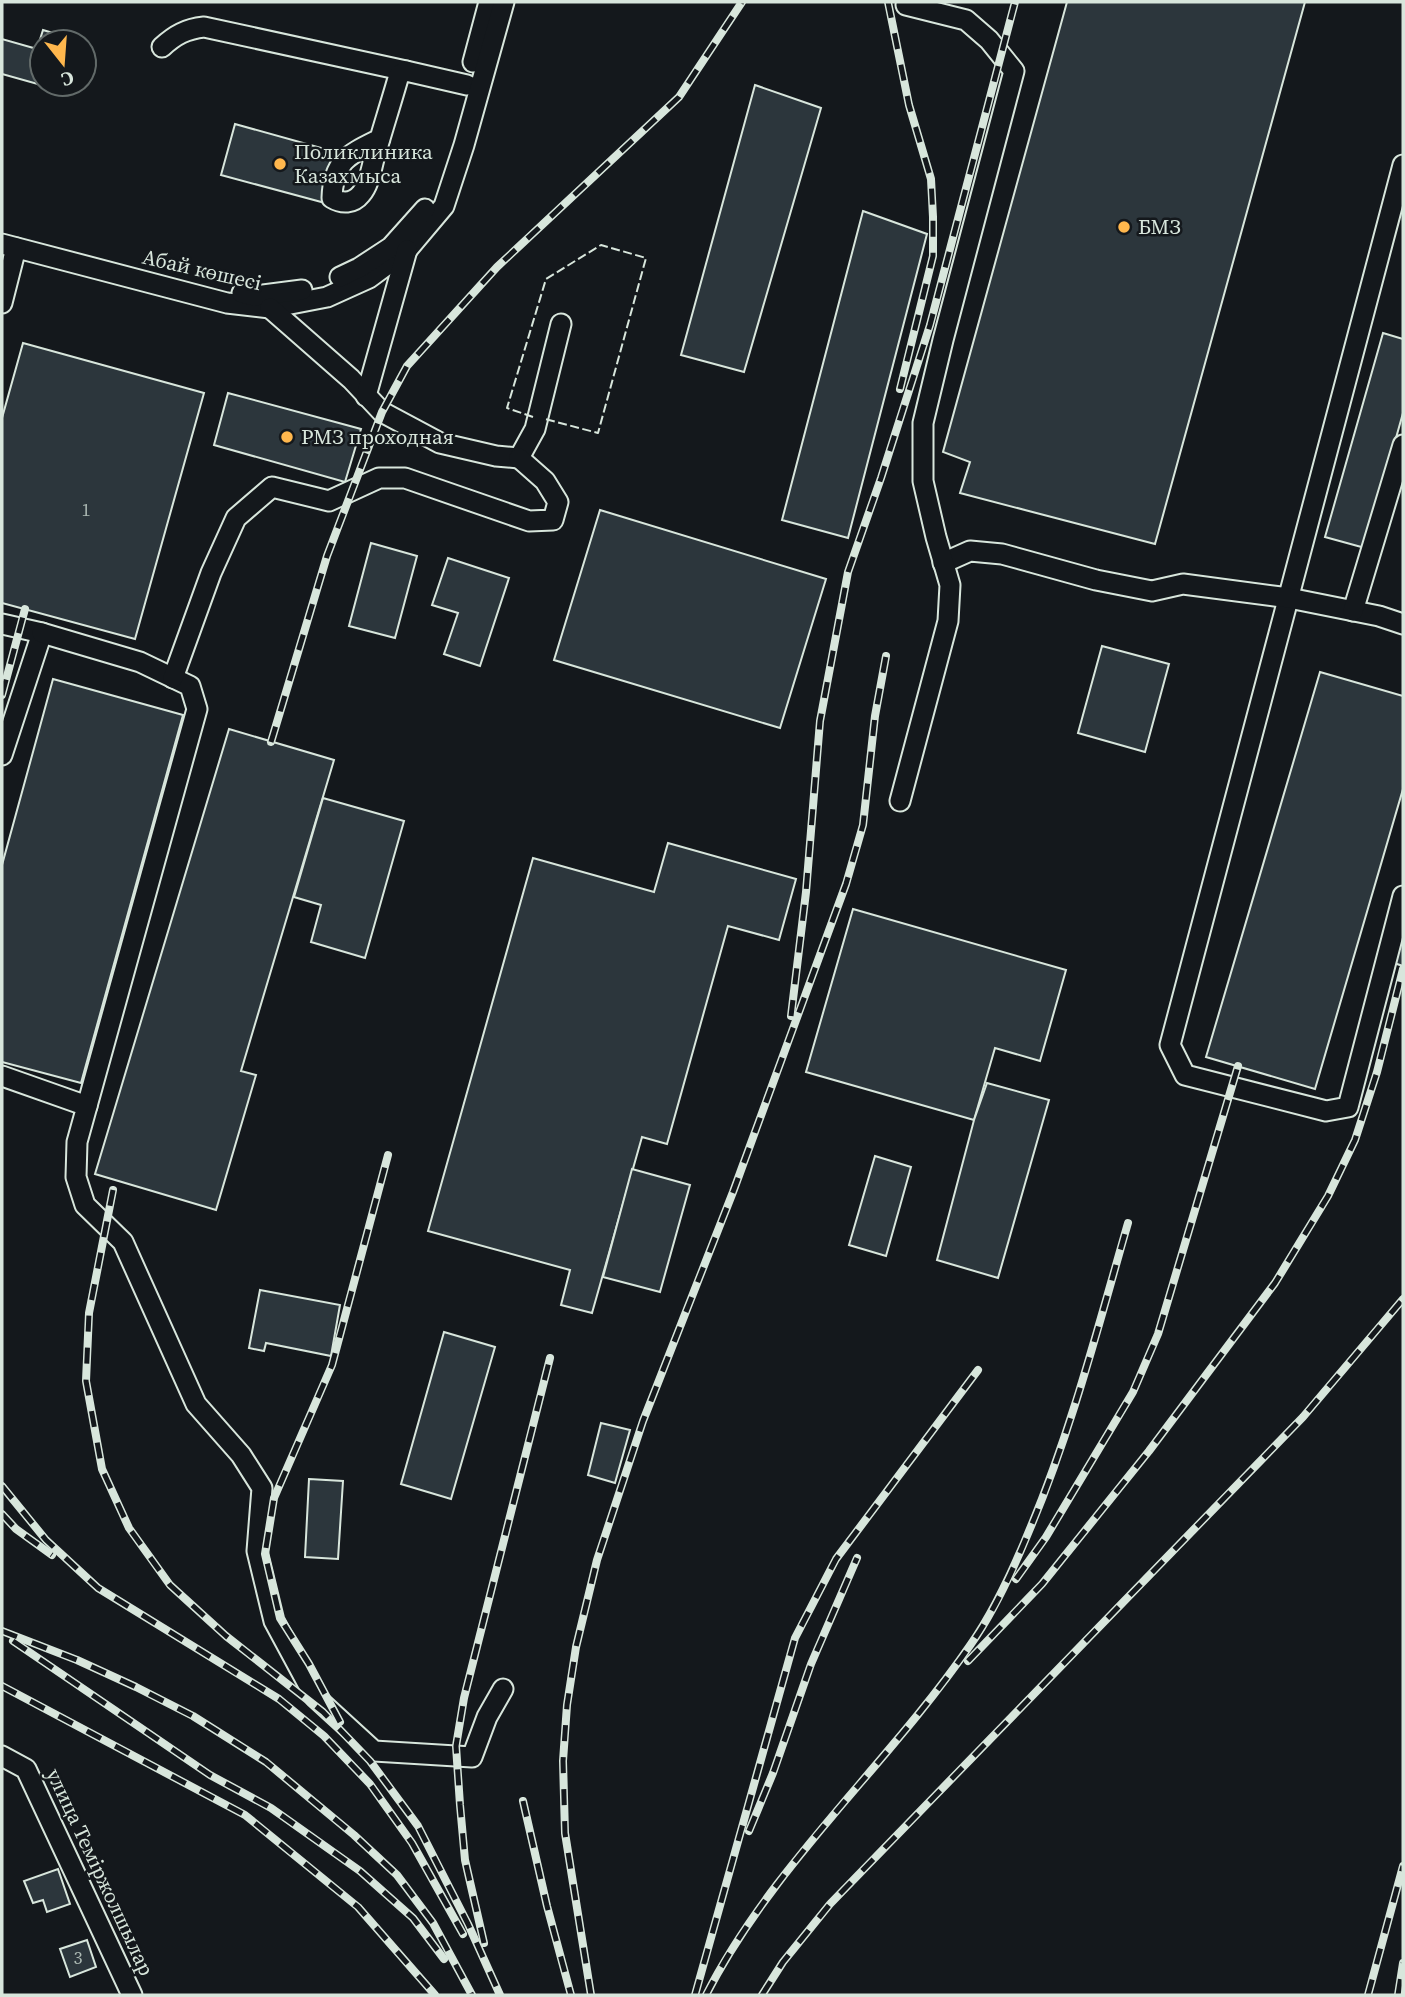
<svg xmlns="http://www.w3.org/2000/svg" width="1405" height="1997" font-family="'Source Serif 4',serif">
  <style>
    .building { fill: #2c363c; stroke: #d8e6dc; stroke-width: 2 }
    .lines { fill: none; stroke-linecap: round; stroke-linejoin: round }
    .minor-casing { stroke: #d8e6dc; stroke-width: 23 }
    .minor { stroke: #14181c; stroke-width: 19 }
    .rail-casing { stroke: #d8e6dc; stroke-width: 8 }
    .rail { stroke: #14181c; stroke-width: 5; stroke-dasharray: 16; stroke-linecap: butt }
    .fence { stroke: #d8e6dc; stroke-width: 2; stroke-dasharray: 9 3.5; stroke-linecap: butt }
    .poi-dot { fill: #ffb74d; stroke: #14181c; stroke-width: 2.5 }
    .labels { text-anchor: middle; stroke-width: 5; stroke-linejoin: round; paint-order: stroke }
    .number-label { font-size: 18px; fill: #adbab4 }
    .poi-label { font-size: 21px; fill: #d8e6dc; stroke: #14181c; text-anchor: start }
    .street-label { font-size: 21px; fill: #d8e6dc; stroke: #14181c }
  </style>
  <rect width="100%" height="100%" fill="#14181c"/>
  <g class="building">
    <polygon points="1067,2 1305,2 1155,544 960,493 970,462 943,452"/>
    <polygon points="43,30 73,39 72,42 42,42 42,84 60,84 59,90 2,74 2,39 37,49"/>
    <polygon points="755,85 821,108 744,372 681,355"/>
    <polygon points="235,124 339,153 325,203 221,175"/>
    <polygon points="863,211 927,234 848,538 782,520"/>
    <polygon points="1383,333 1403,339 1403,413 1365,548 1325,537"/>
    <polygon points="23,343 204,393 135,639 2,603 2,418"/>
    <polygon points="228,393 361,429 345,482 214,445"/>
    <polygon points="600,510 826,579 780,728 554,660"/>
    <polygon points="371,543 417,556 395,638 349,626"/>
    <polygon points="448,558 509,578 480,666 444,654 458,613 432,605"/>
    <polygon points="1102,646 1169,664 1145,752 1078,733"/>
    <polygon points="1320,672 1403,696 1403,789 1315,1089 1206,1057"/>
    <polygon points="53,679 183,715 81,1083 2,1062 2,865"/>
    <polygon points="229,729 334,760 241,1071 256,1075 216,1210 95,1174"/>
    <polygon points="323,798 404,821 365,958 311,942 321,905 294,897"/>
    <polygon points="668,843 796,879 779,940 728,926 667,1144 642,1137 592,1313 561,1305 570,1270 428,1231 533,858 654,892"/>
    <polygon points="853,909 1066,970 1040,1061 995,1048 974,1120 806,1072"/>
    <polygon points="1403,931 1403,966 1394,963"/>
    <polygon points="987,1083 1049,1100 998,1278 937,1260 974,1120"/>
    <polygon points="875,1156 911,1167 886,1256 849,1245"/>
    <polygon points="632,1169 690,1185 660,1292 603,1277"/>
    <polygon points="260,1290 340,1305 331,1356 266,1343 264,1351 249,1348"/>
    <polygon points="444,1332 495,1347 451,1499 401,1484"/>
    <polygon points="601,1423 630,1430 615,1483 588,1475"/>
    <polygon points="309,1479 343,1481 338,1559 305,1557"/>
    <polygon points="58,1869 70,1904 47,1912 43,1900 33,1903 24,1881"/>
    <polygon points="87,1940 96,1967 70,1977 60,1949"/>
  </g>
  <g class="lines">
    <defs>
      <g id="minor">
        <path d="M162 47C175 35 186 29 204 27L406 71"/>
        <polyline points="473,62 489,2"/>
        <path d="M380 139C350 154 333 160 332 198 342 204 353 204 361 194 369 185 371 170 374 159 382 131 391 103 399 75L406 71 467 85"/>
        <polyline points="1403,165 1170,1045 1185,1075 1326,1111 1348,1107 1403,896"/>
        <polyline points="2,244 227,303 270,308 327,297 369,278 407,250 444,206 464,145 504,2"/>
        <polyline points="340,277 359,268 391,247 425,209"/>
        <polyline points="242,293 254,296 302,290"/>
        <polyline points="2,303 16,248"/>
        <polyline points="270,308 351,379 382,412 440,443 496,456 519,458 535,429 561,324"/>
        <polyline points="366,396 407,250"/>
        <polyline points="943,563 970,551 1002,554 1096,580 1152,591 1183,584 1289,598 1379,616 1403,624"/>
        <polyline points="1353,611 1403,445"/>
        <polyline points="2,624 42,633 2,755"/>
        <polyline points="42,633 140,662 190,686 197,709 87,1106"/>
        <polyline points="173,678 211,573 236,518 272,487 329,501 379,478 405,478 529,521 553,520 558,502 545,481 519,458"/>
        <polyline points="900,801 948,621 950,585 936,537 923,481 923,423 943,340 1014,71 989,40 966,20 906,5"/>
        <polyline points="2,1076 87,1106 77,1142 76,1177 85,1205 123,1242 196,1404 241,1455 262,1488 257,1551 274,1621 315,1697 374,1751 472,1757 487,1717 503,1689"/>
        <polyline points="2,1756 26,1769 132,1995"/>
      </g>
    </defs>
    <use href="#minor" class="minor-casing"/>
    <use href="#minor" class="minor"/>
    <defs>
      <g id="rail">
        <polyline points="888,2 909,105 931,179 933,217 933,256 900,389"/>
        <polyline points="2,695 25,609"/>
        <polyline points="271,742 327,556 382,412 407,366 497,267 679,97 742,2"/>
        <polyline points="791,1016 806,892 820,721 848,572 881,478 930,325 1015,2"/>
        <polyline points="113,1190 89,1313 86,1381 102,1469 129,1528 170,1585 226,1636 323,1712 370,1761 418,1826 468,1924 500,1995"/>
        <polyline points="2,1486 46,1540 98,1588 279,1699 324,1736 370,1784 412,1843 463,1934"/>
        <polyline points="2,1514 16,1529 52,1555"/>
        <polyline points="1016,1579 1046,1537 1133,1392 1158,1334 1238,1066"/>
        <polyline points="2,1631 77,1660 136,1687 193,1716 266,1762 354,1835 397,1875 433,1923 472,1995"/>
        <polyline points="13,1641 210,1775 271,1808 360,1871 413,1918 444,1959"/>
        <polyline points="968,1661 1042,1584 1149,1451 1275,1283 1328,1196 1355,1140 1377,1072 1403,969"/>
        <polyline points="2,1686 245,1815 358,1907 435,1995"/>
        <polyline points="340,1722 309,1664 280,1618 265,1554 274,1498 332,1365 388,1155"/>
        <polyline points="523,1801 547,1906 571,1995"/>
        <polyline points="749,1831 773,1773 811,1664 857,1558"/>
        <polyline points="484,1943 465,1860 460,1805 456,1746 464,1698 550,1358"/>
        <polyline points="591,1995 565,1833 563,1761 567,1705 576,1647 597,1560 643,1421 733,1192 846,884 863,825 875,716 886,656"/>
        <polyline points="695,1995 795,1638 836,1559 978,1370"/>
        <path d="M706 1995C773 1864 888 1765 971 1644 995 1610 1013 1570 1029 1531 1071 1432 1098 1327 1128 1223"/>
        <polyline points="762,1995 783,1962 830,1904 1303,1417 1403,1299"/>
        <polyline points="1368,1995 1403,1866"/>
        <polyline points="1398,1995 1403,1963"/>
      </g>
    </defs>
    <use href="#rail" class="rail-casing"/>
    <use href="#rail" class="rail"/>
    <polyline class="fence" points="533,417 507,408 546,279 601,245 646,258 598,433 545,419"/>
  </g>
  <g class="poi-dot">
    <circle cx="280" cy="164" r="7"/>
    <circle cx="1124" cy="227" r="7"/>
    <circle cx="287" cy="437" r="7"/>
  </g>
  <g class="labels">
    <g class="number-label">
      <text x="86" y="516">1</text>
      <text x="78" y="1964">3</text>
    </g>
    <g class="poi-label">
      <text x="294" y="159">Поликлиника<tspan x="294" dy="24">Казахмыса</tspan></text>
      <text x="1138" y="234">БМЗ</text>
      <text x="301" y="444">РМЗ проходная</text>
    </g>
    <g class="street-label">
      <text transform="translate(202 270) rotate(13)" y="7">Абай көшесі</text>
      <text transform="translate(100 1872) rotate(65)" y="7">улица Теміржолшылар</text>
    </g>
  </g>
  <rect width="1405" height="1997" fill="none" stroke="#d8e6dc" stroke-width="7"/>
  <g transform="translate(63 63) rotate(163)"><circle r="33" fill="#14181c" stroke="#626a69" stroke-width="2"/>
  <path d="M0-5L12 26L0 18L-12 26Z" fill="#ffb74d"/>
  <text y="-10" font-size="19" font-weight="bold" text-anchor="middle" fill="#d8e6dc">С</text>
  </g>
</svg>
